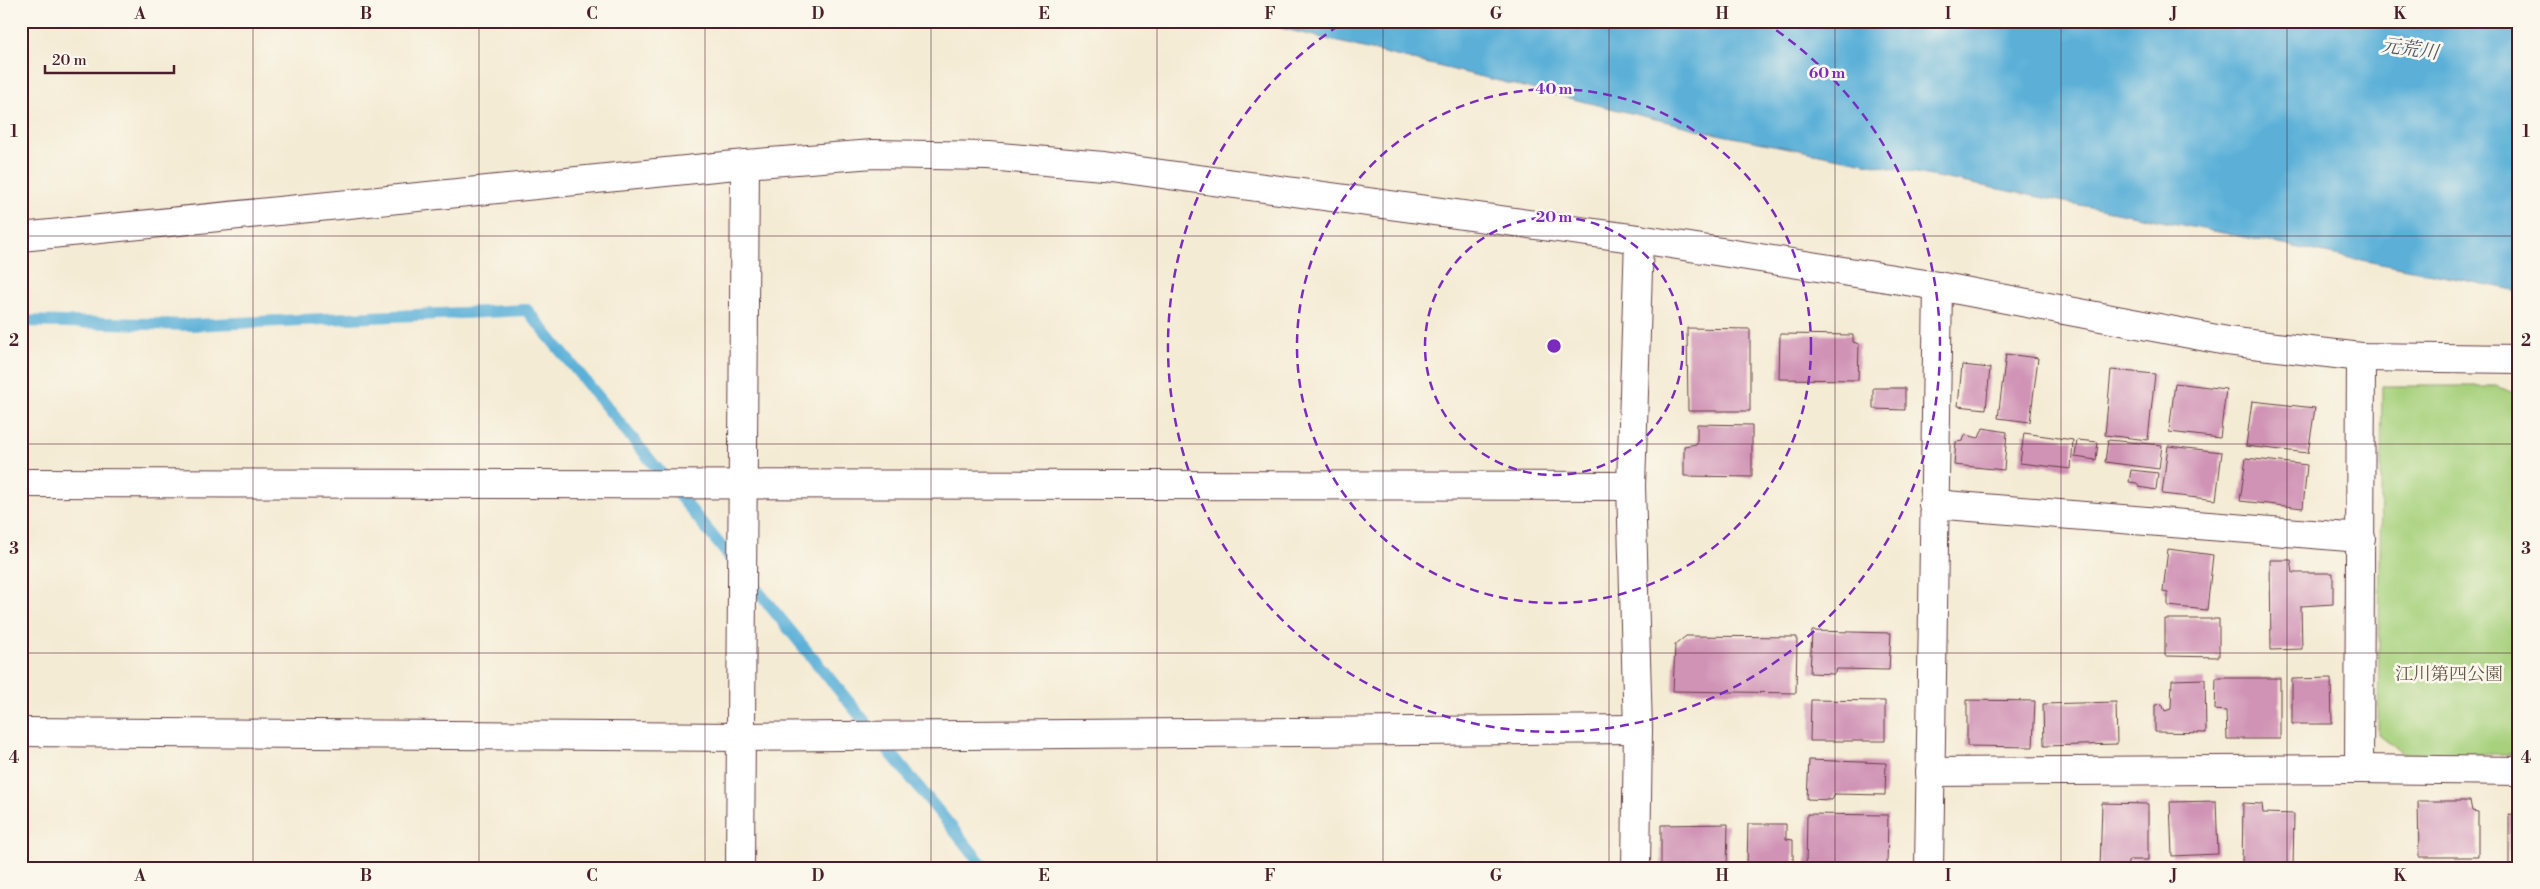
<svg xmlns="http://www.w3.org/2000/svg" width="2540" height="889" font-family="'Libre Bodoni','Noto Serif JP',serif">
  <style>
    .green { fill: #a7d17d; stroke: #787854 }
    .water { fill: #5cb0d8; stroke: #536882 }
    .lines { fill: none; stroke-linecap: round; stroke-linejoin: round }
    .stream { stroke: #5cb0d8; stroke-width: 12 }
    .building { fill: #d093b5 }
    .minor-casing { stroke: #643e44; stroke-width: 30 }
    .tertiary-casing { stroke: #643e44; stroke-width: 30 }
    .minor { stroke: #fff; stroke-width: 28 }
    .tertiary { stroke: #fff; stroke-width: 28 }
    .grid { fill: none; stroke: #4a1f2b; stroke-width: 1; stroke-opacity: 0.55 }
    .ring { fill: none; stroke: #7b2cbf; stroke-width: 2.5; stroke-dasharray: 9 6 }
    .labels { text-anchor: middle; stroke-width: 5; stroke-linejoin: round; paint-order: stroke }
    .park-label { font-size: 18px; fill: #665444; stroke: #fbf7ec }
    .water-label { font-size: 19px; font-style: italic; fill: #515970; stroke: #fbf7ec }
    .centre { fill: #7b2cbf; stroke: #fbf7ec; stroke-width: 2.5 }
    .ring-label { font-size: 15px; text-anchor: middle; font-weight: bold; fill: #7b2cbf; stroke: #fbf7ec; stroke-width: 5; stroke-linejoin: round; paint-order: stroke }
    .neatline { fill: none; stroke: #4a1f2b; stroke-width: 2 }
    .grid-label { font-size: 16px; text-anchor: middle; font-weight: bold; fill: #4a1f2b }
  </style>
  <rect width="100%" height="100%" fill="#fbf7ec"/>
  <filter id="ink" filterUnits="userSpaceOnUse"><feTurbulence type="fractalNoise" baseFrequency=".02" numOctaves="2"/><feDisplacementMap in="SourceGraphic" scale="10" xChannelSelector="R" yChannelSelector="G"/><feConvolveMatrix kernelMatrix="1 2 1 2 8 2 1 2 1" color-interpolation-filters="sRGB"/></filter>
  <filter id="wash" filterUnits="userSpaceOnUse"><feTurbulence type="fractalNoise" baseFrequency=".0096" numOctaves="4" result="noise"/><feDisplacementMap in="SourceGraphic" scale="20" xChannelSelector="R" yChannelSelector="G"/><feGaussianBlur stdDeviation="1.12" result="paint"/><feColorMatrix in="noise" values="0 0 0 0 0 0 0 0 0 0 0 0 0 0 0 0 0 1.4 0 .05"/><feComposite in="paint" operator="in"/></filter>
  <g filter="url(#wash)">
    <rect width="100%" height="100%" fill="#f4ebd4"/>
    <polygon class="green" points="2382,386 2496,386 2519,396 2519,754 2403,754 2378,734"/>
    <polygon class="water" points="1252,21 2519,21 2519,291 1717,134"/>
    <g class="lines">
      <polyline class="stream" points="21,321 192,325 527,310 985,868"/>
    </g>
    <g id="blocks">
      <g class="building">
        <polygon points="1687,328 1750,329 1750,411 1688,411"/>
        <polygon points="1780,334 1853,335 1853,342 1859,344 1858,380 1779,379"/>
        <polygon points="2006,354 2038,358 2030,422 1998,418"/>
        <polygon points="1962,365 1990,368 1986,409 1958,406"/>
        <polygon points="2111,370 2155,374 2148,440 2105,435"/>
        <polygon points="2175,383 2226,389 2220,438 2169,432"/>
        <polygon points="1873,388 1905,388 1905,410 1873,409"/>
        <polygon points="2252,401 2315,408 2308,453 2246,446"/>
        <polygon points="1697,424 1752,425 1752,477 1684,476 1684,446 1697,444"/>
        <polygon points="1983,428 2007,432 2004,470 1954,465 1956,442 1963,441 1965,435 1979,438"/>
        <polygon points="2024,433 2073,440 2071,469 2020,463"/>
        <polygon points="2077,440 2098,442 2096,460 2075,457"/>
        <polygon points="2108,440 2162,445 2159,469 2105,462"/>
        <polygon points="2168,446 2222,452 2216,500 2162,494"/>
        <polygon points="2246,458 2307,465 2303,508 2240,501"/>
        <polygon points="2131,470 2158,473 2156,490 2139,487 2137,483 2129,482"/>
        <polygon points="2168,549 2213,555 2207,610 2168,606 2168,593 2163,592"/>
        <polygon points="2270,560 2291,560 2293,573 2333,573 2333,604 2301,606 2302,649 2271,650"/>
        <polygon points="2165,619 2219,619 2219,657 2165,656"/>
        <polygon points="1812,631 1891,633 1889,670 1837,669 1834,674 1810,673"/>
        <polygon points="1686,636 1797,637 1796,693 1673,691 1675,645"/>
        <polygon points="2216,678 2280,678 2280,739 2227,739 2226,711 2215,710"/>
        <polygon points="2331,678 2332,724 2292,724 2292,679"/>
        <polygon points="2205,679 2206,733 2155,732 2155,705 2162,704 2165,711 2171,709 2172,680"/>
        <polygon points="1811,700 1885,701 1885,741 1810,741"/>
        <polygon points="1967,700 2035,701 2033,747 1967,746"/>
        <polygon points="2116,702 2117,744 2044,746 2043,704"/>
        <polygon points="1809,760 1886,763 1885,795 1835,794 1832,800 1807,799"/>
        <polygon points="2216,801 2218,854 2172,856 2170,802"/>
        <polygon points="2418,801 2470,801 2472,811 2478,812 2478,857 2419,857"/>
        <polygon points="2102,803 2148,804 2148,860 2129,860 2126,868 2100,868"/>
        <polygon points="2243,803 2262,804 2263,813 2294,814 2293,868 2242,868"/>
        <polygon points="1807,814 1888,815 1887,868 1806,868"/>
        <polygon points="2509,814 2519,815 2519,868 2509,868"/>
        <polygon points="1728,824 1727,868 1661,868 1661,825"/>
        <polygon points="1748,824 1786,824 1786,839 1793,840 1793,868 1747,868"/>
      </g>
    </g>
  </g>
  <g filter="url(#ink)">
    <use href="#blocks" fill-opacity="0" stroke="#643e44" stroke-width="1"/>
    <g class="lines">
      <defs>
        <g id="minor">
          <polyline points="21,483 1631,486"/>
          <polyline points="1933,504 2361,538"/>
          <polyline points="21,732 741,737 1638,729"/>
          <polyline points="2359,769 2361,357"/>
          <polyline points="1930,772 2359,769 2519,771"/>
          <polyline points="1636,868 1638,729 1631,486 1639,239"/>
          <polyline points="1929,868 1938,286"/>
        </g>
        <g id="tertiary">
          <polyline points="21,237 745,164 873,154 988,156 1103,166 1639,239 1938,286 2227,341 2361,357 2519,359"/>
          <polyline points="740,868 745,164"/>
        </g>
      </defs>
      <use href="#minor" class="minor-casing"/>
      <use href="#tertiary" class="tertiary-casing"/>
      <use href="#minor" class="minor"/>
      <use href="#tertiary" class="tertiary"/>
    </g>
  </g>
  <path class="grid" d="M253 21V868M479 21V868M705 21V868M931 21V868M1157 21V868M1383 21V868M1609 21V868M1835 21V868M2061 21V868M2287 21V868M21 236H2519M21 444H2519M21 653H2519"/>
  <g class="ring">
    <circle cx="1554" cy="346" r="129"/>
    <circle cx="1554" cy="346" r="257"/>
    <path d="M1764 22A386 386 0 1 1 1344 22"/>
  </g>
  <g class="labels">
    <g class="park-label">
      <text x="2449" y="680">江川第四公園</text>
    </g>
    <g class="water-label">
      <text transform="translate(2410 48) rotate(8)" y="7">元荒川</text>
    </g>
  </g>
  <circle cx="1554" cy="346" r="8" class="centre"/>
  <g class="ring-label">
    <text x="1827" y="78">60 m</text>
    <text x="1554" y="94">40 m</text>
    <text x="1554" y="222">20 m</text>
  </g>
  <rect width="2540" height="889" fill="none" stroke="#fbf7ec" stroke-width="55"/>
  <path d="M45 65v8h129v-8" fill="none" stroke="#4a1f2b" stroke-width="2.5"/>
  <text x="52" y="65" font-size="15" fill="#4a1f2b" stroke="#fbf7ec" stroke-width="4" paint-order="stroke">20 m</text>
  <rect x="28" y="28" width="2484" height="834" class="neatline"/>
  <g class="grid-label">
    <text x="140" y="19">A</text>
    <text x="366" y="19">B</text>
    <text x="592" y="19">C</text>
    <text x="818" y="19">D</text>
    <text x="1044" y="19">E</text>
    <text x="1270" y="19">F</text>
    <text x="1496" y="19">G</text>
    <text x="1722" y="19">H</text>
    <text x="1948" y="19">I</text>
    <text x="2174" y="19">J</text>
    <text x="2400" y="19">K</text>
    <text x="14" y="137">1</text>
    <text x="2526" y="137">1</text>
    <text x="14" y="346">2</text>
    <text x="2526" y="346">2</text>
    <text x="14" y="554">3</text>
    <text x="2526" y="554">3</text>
    <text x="14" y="763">4</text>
    <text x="2526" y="763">4</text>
    <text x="140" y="881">A</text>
    <text x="366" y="881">B</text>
    <text x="592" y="881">C</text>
    <text x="818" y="881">D</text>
    <text x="1044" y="881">E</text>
    <text x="1270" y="881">F</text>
    <text x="1496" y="881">G</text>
    <text x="1722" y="881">H</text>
    <text x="1948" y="881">I</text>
    <text x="2174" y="881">J</text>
    <text x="2400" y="881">K</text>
  </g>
</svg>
